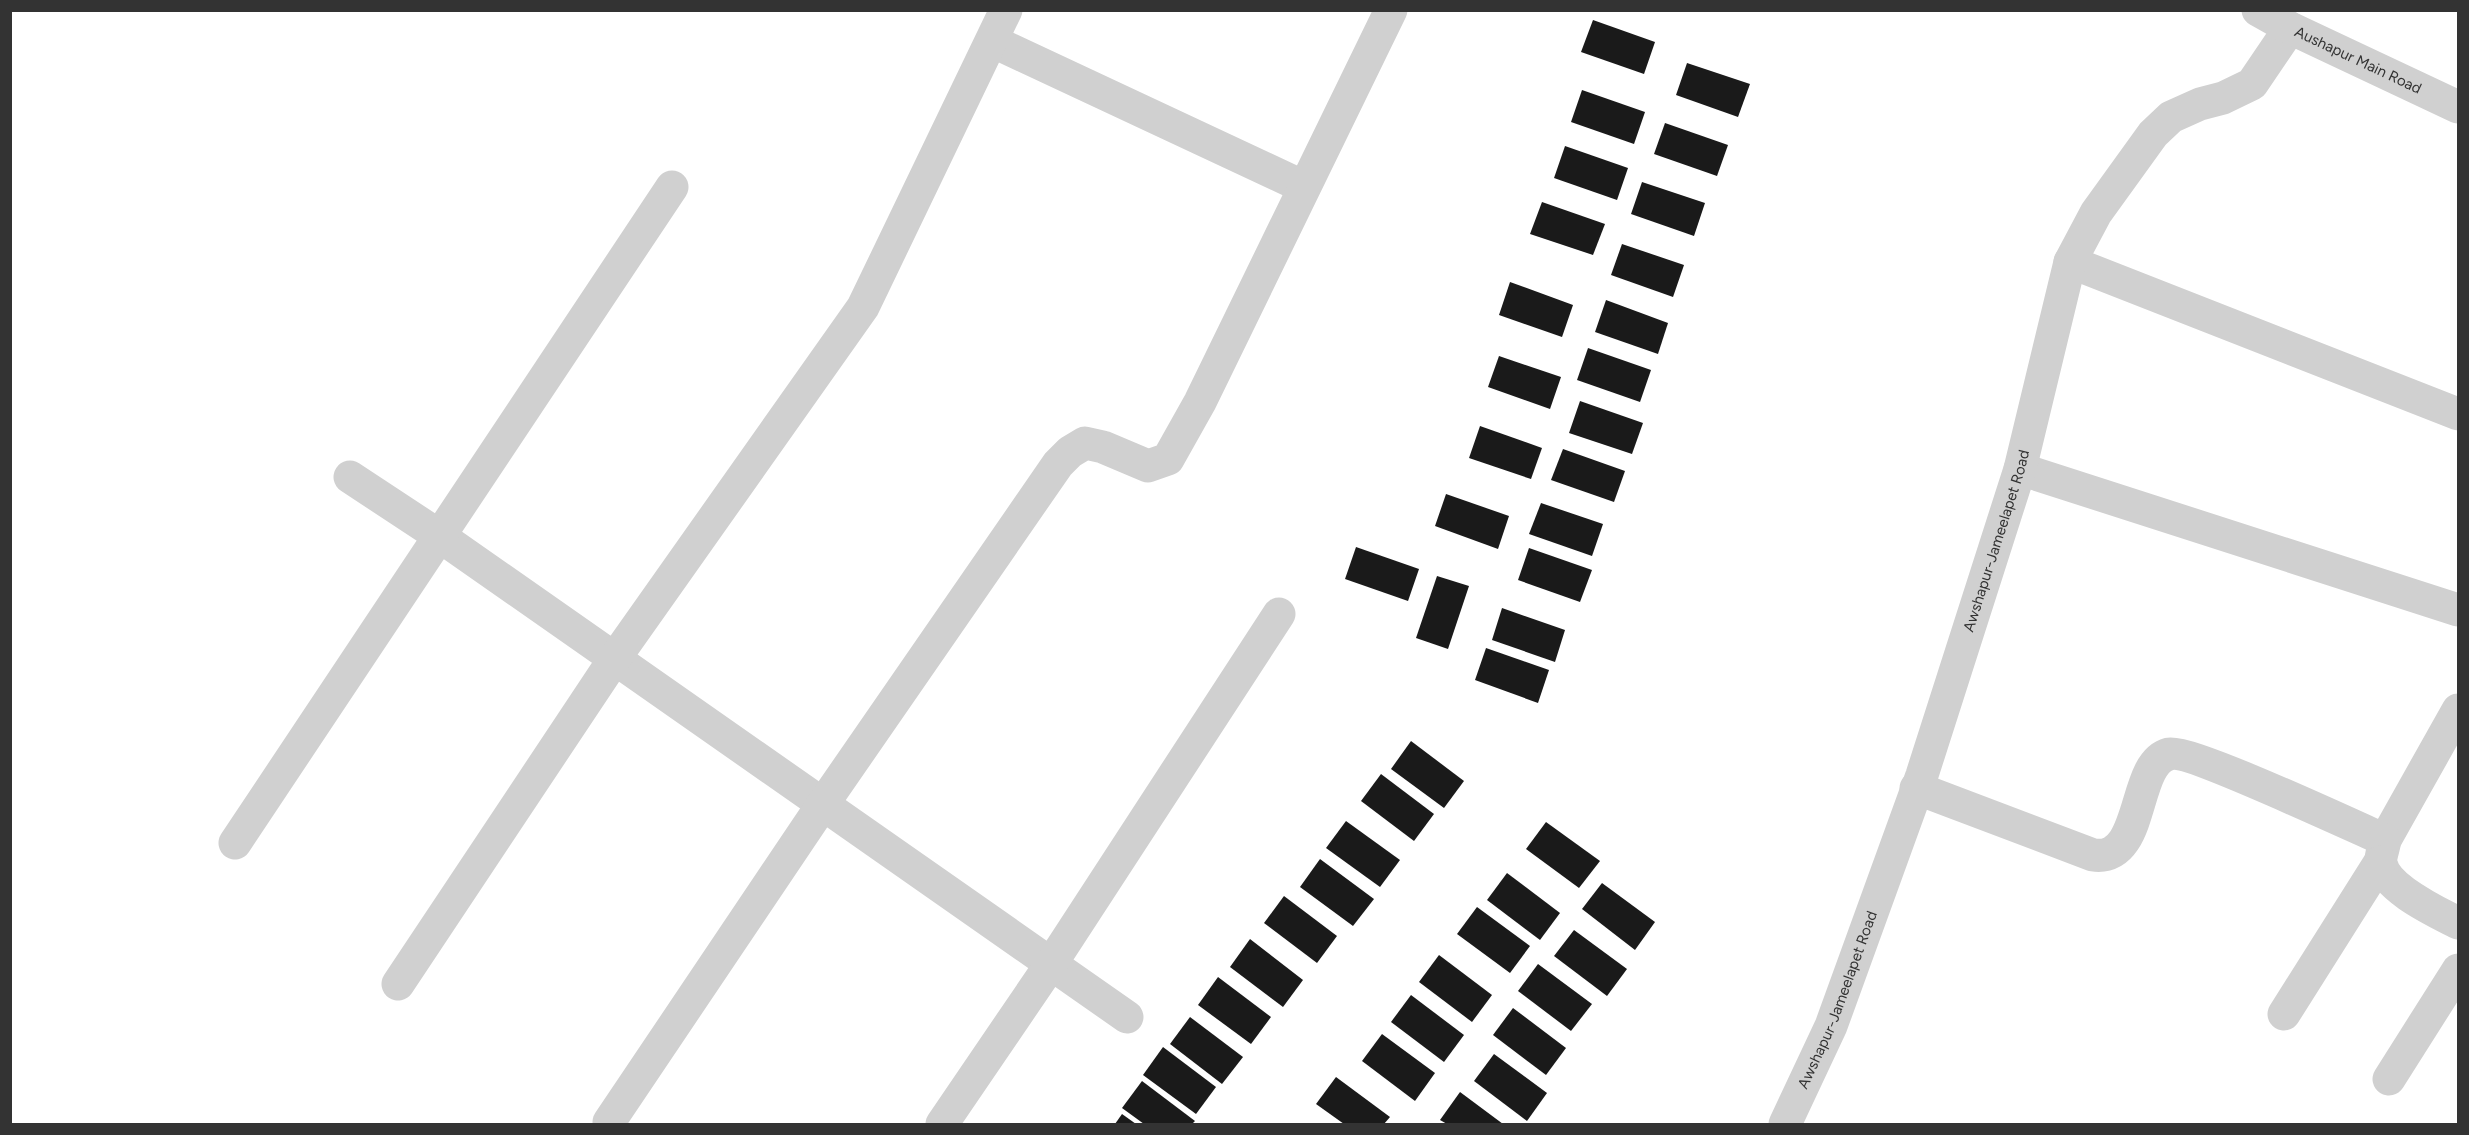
<svg xmlns="http://www.w3.org/2000/svg" width="2469" height="1135" font-family="Figtree,sans-serif">
  <style>
    .building { fill: #1a1a1a }
    .lines { fill: none; stroke-linecap: round; stroke-linejoin: round }
    .minor { stroke: #d0d0d0; stroke-width: 33 }
    .tertiary { stroke: #d0d0d0; stroke-width: 33 }
    .labels { text-anchor: middle; stroke-width: 6; stroke-linejoin: round; paint-order: stroke }
    .street-label { font-size: 15px; fill: #333; stroke: #fff }
  </style>
  <rect width="100%" height="100%" fill="#fff"/>
  <g class="building">
    <polygon points="1593,20 1655,42 1644,74 1581,52"/>
    <polygon points="1687,63 1750,84 1738,117 1676,95"/>
    <polygon points="1582,90 1645,112 1634,144 1571,122"/>
    <polygon points="1665,123 1728,145 1717,176 1654,154"/>
    <polygon points="1565,146 1628,168 1617,200 1554,178"/>
    <polygon points="1642,182 1705,203 1694,236 1631,214"/>
    <polygon points="1542,202 1605,224 1593,255 1530,234"/>
    <polygon points="1622,244 1684,265 1673,297 1611,275"/>
    <polygon points="1510,282 1573,305 1562,337 1499,315"/>
    <polygon points="1606,300 1668,323 1658,354 1595,332"/>
    <polygon points="1588,348 1651,370 1640,402 1577,380"/>
    <polygon points="1499,356 1561,377 1550,409 1488,387"/>
    <polygon points="1580,401 1643,423 1632,454 1569,433"/>
    <polygon points="1480,426 1542,448 1531,479 1469,458"/>
    <polygon points="1563,449 1625,471 1614,502 1551,480"/>
    <polygon points="1446,494 1509,516 1498,549 1435,526"/>
    <polygon points="1541,503 1603,524 1592,556 1529,534"/>
    <polygon points="1356,547 1419,569 1408,601 1345,579"/>
    <polygon points="1529,548 1592,570 1580,602 1518,580"/>
    <polygon points="1437,576 1469,586 1448,649 1416,638"/>
    <polygon points="1502,608 1565,630 1555,662 1492,640"/>
    <polygon points="1486,648 1549,670 1538,703 1475,680"/>
    <polygon points="1411,741 1464,781 1444,808 1391,769"/>
    <polygon points="1381,774 1434,814 1414,841 1361,801"/>
    <polygon points="1346,821 1400,860 1380,887 1326,848"/>
    <polygon points="1546,822 1600,861 1579,888 1526,849"/>
    <polygon points="1320,859 1374,899 1353,926 1300,887"/>
    <polygon points="1507,873 1560,913 1540,940 1487,900"/>
    <polygon points="1602,883 1655,922 1635,950 1582,909"/>
    <polygon points="1284,896 1337,936 1317,963 1264,923"/>
    <polygon points="1477,907 1530,946 1510,973 1457,934"/>
    <polygon points="1574,930 1627,969 1607,996 1554,956"/>
    <polygon points="1250,939 1303,980 1283,1007 1230,967"/>
    <polygon points="1439,955 1492,995 1472,1022 1419,982"/>
    <polygon points="1538,964 1592,1004 1571,1031 1518,991"/>
    <polygon points="1218,977 1271,1017 1251,1044 1198,1005"/>
    <polygon points="1411,995 1464,1035 1444,1062 1391,1022"/>
    <polygon points="1513,1008 1566,1048 1546,1075 1493,1035"/>
    <polygon points="1190,1017 1243,1057 1222,1084 1170,1044"/>
    <polygon points="1382,1034 1435,1073 1415,1101 1362,1061"/>
    <polygon points="1163,1047 1216,1087 1196,1114 1143,1075"/>
    <polygon points="1494,1054 1547,1093 1527,1121 1474,1081"/>
    <polygon points="1336,1077 1390,1117 1384,1124 1344,1124 1316,1104"/>
    <polygon points="1142,1081 1195,1121 1192,1124 1144,1124 1122,1108"/>
    <polygon points="1460,1092 1503,1124 1447,1124 1440,1120"/>
    <polygon points="1122,1114 1136,1124 1115,1124"/>
  </g>
  <g class="lines">
    <g class="minor">
      <polyline points="992,41 1304,187"/>
      <polyline points="2070,262 2458,414"/>
      <polyline points="2020,469 2458,610"/>
      <polyline points="350,477 438,535 1127,1017"/>
      <path d="M2458 710 2385 840C2384 847 2380 857 2381 863 2386 889 2437 912 2458 923"/>
      <path d="M1916 788 2093 855C2146 862 2131 764 2169 754 2189 749 2355 827 2385 840"/>
      <polyline points="235,843 672,187"/>
      <polyline points="398,984 615,658 863,307 1006,10"/>
      <polyline points="2284,1014 2380,862"/>
      <polyline points="2389,1079 2458,970"/>
      <polyline points="609,1122 823,804 1058,464 1070,452 1085,443 1103,447 1148,466 1168,459 1200,402 1391,10"/>
      <polyline points="942,1124 1051,964 1279,614"/>
      <path id="s1" d="M1785 1124 1831 1026 1922 775 2020 469 2070 262 2096 213 2153 134 2171 117 2200 104 2223 98 2252 84 2290 28"/>
    </g>
    <path class="tertiary" id="s2" d="M2258 10 2290 28 2458 107"/>
  </g>
  <g class="labels">
    <g class="street-label">
      <text dy="5" stroke="none"><textPath href="#s2" startOffset="112">Aushapur Main Road</textPath></text>
      <text dy="5" stroke="none"><textPath href="#s1" startOffset="621">Awshapur-Jameelapet Road</textPath></text>
      <text dy="5" stroke="none"><textPath href="#s1" startOffset="135">Awshapur-Jameelapet Road</textPath></text>
    </g>
  </g>
  <rect width="2469" height="1135" fill="none" stroke="#333333" stroke-width="24"/>
</svg>
